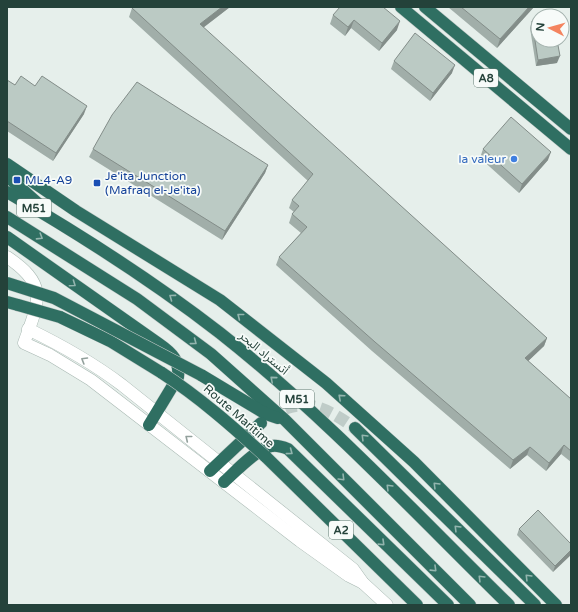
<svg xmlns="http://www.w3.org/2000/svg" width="578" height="612" font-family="'Varela Round','Noto Sans Arabic',sans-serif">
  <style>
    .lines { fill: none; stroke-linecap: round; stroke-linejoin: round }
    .highway-tunnel { stroke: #bfccc8; stroke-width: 12; stroke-dasharray: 12 6; stroke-linecap: butt }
    .minor-casing { stroke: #a8b8b2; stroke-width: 13 }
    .highway-casing { stroke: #c2cac8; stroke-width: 13 }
    .minor { stroke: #fff; stroke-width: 12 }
    .highway { stroke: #2f6f62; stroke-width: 12 }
    .highway-bridge-casing { stroke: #c2cac8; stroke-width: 13; stroke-linecap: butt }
    .highway-bridge { stroke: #2f6f62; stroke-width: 12 }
    .wall { fill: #a1aea9 }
    .shaded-wall { fill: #838d89 }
    .building { fill: #bbcac4; stroke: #838d89 }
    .oneway { stroke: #93b5ae }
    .oneway2 { stroke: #92a09c }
    .shop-dot { fill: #3f7fe0; stroke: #f7fbf9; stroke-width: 1.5 }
    .transit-dot { fill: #1a4fb4; stroke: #f7fbf9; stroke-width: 1.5 }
    .labels { text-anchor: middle; stroke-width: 3.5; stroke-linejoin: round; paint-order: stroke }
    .shield { fill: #f7fbf9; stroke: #637a73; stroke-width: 1 }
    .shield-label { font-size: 11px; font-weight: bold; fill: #24423a }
    .shop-label { font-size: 12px; fill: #366cbe; stroke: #f7fbf9; text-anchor: end }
    .transit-label { font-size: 12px; fill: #164399; stroke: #f7fbf9; text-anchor: start }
    .street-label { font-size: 12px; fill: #24423a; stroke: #f7fbf9 }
  </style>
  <rect width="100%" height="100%" fill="#e6efeb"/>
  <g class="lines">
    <path class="highway-tunnel" d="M269 417C303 395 325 407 355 428"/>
    <defs>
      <g id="minor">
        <path d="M7 257C49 285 39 301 24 343L50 355 91 380 300 541 349 576 363 583"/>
        <path d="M28 329C61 345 93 363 122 385L353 569 363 583 387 605"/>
      </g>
      <g id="highway">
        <polyline points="401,7 571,149"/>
        <polyline points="425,7 571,129"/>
        <polyline points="7,164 76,211 220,300 326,383 414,462 556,605"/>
        <polyline points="7,176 43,208"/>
        <path d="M7 192C81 235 153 281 220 333 324 415 415 513 509 605"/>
        <polyline points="7,217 137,299 211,354 285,420 470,605"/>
        <path d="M7 237 159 344C172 353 180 361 178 377L149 425"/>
        <polyline points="7,302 18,305"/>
        <polyline points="60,317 110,341 162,373"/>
        <polyline points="201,375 266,414 278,418"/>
        <polyline points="355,428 535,605"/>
        <polyline points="265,456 417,605"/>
        <polyline points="210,471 261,423"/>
        <path d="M224 482C234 473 258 447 272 446 278 445 283 447 288 449L448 605"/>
      </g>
    </defs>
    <use href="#minor" class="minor-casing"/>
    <use href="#highway" class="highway-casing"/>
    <use href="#minor" class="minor"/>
    <use href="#highway" class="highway"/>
    <defs>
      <g id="highway-bridge">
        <polyline points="7,283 54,298 201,375"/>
        <polyline points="18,305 60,317"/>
        <path d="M162 373C199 397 232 426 265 456"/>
      </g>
    </defs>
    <use href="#highway-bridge" class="highway-bridge-casing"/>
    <use href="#highway-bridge" class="highway-bridge"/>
  </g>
  <g class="wall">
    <polygon points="230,7 203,28 547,338 544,346 528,361 571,399 571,462 561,454 546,471 527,455 510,469 372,351 276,265 279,257 301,233 289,223 292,214 294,212 289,208 292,200 308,181 129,17 132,8"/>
    <polygon points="448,7 534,7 497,48"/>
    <polygon points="333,15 397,30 379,51 351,28 345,36 330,24"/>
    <polygon points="532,21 557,63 536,66 530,28"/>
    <polygon points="394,61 452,73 430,101 391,69"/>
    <polygon points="7,80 15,85 35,86 84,114 53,161 7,131"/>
    <polygon points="93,149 268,165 265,173 222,240 89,157"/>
    <polygon points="483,149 548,160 519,193 480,158"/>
    <polygon points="519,529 571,544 553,572 517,535"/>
  </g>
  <g class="shaded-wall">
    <polygon points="222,7 230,7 196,33 200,24"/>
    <polygon points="529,7 534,7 497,48 500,39"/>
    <polygon points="354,20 351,28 345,36 348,27"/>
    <polygon points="400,21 397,30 379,51 382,43"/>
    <polygon points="560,56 557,63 536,66 538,60"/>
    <polygon points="455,65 452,73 430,101 433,93"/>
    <polygon points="87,106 84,114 53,161 56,153"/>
    <polygon points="551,152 548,160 519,193 522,184"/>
    <polygon points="268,165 265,173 222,240 225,231"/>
    <polygon points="547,338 544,346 522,367 525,358"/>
    <polygon points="564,445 561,454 546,471 549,463"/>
    <polygon points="530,447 527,455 510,469 513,460"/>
    <polygon points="571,550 571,555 553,572 555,566"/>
  </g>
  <g class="building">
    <polygon points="133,7 222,7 200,24 547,338 525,358 571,399 571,451 564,445 549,463 530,447 513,460 375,342 279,257 307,227 292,214 299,206 292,200 313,174 132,8"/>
    <polygon points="340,7 383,7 400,21 382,43 354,20 348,27 333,15"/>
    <polygon points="461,7 529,7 500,39"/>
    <polygon points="532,21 538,21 538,40 557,40 560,56 538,60"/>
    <polygon points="415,33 455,65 433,93 394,61"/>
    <polygon points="21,76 35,86 42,76 87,106 56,153 7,121 7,80 15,85"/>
    <polygon points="137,82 268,165 225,231 93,149 112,115"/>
    <polygon points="511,117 551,152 522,184 483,149"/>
    <polygon points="538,510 571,544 571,550 555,566 519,529"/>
  </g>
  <defs><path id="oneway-chevron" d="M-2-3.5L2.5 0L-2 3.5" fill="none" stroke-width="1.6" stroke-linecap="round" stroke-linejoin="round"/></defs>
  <g class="oneway">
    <use href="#oneway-chevron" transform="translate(40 237) rotate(32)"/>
    <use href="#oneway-chevron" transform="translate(73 284) rotate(35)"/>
    <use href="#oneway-chevron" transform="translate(172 297) rotate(-144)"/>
    <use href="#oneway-chevron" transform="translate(240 316) rotate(-142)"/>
    <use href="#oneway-chevron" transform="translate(194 342) rotate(37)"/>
    <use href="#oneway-chevron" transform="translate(273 379) rotate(-139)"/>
    <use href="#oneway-chevron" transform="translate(341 397) rotate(-138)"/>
    <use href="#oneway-chevron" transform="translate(364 437) rotate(-135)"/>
    <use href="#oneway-chevron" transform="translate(290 452) rotate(37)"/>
    <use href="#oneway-chevron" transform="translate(342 478) rotate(45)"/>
    <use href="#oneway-chevron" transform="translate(436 485) rotate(-135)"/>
    <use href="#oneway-chevron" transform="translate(389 487) rotate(-135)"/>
    <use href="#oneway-chevron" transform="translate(457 528) rotate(-135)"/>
    <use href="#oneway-chevron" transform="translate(382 543) rotate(44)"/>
    <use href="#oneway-chevron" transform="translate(434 569) rotate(44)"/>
    <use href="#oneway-chevron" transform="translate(528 577) rotate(-135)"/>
    <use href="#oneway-chevron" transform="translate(481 578) rotate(-135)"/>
  </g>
  <g class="oneway2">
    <use href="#oneway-chevron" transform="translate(84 360) rotate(-149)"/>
    <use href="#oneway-chevron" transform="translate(188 438) rotate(-141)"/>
  </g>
  <circle class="shop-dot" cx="514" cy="159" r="4"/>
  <g class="transit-dot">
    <rect x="13" y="176" width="8" height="8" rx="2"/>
    <rect x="93" y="179" width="8" height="8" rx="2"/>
  </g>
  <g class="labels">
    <g class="shield">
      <rect x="474" y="69" width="24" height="18" rx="3"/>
      <rect x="17" y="199" width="34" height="18" rx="3"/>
      <rect x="280" y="390" width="34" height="18" rx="3"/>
      <rect x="329" y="521" width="24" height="18" rx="3"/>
    </g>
    <g class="shield-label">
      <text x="486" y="82">A8</text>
      <text x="34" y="212">M51</text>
      <text x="297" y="403">M51</text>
      <text x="341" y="534">A2</text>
    </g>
    <g class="shop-label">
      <text x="506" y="163">la valeur</text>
    </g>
    <g class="transit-label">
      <text x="105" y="180">Je'ita Junction<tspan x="105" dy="14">(Mafraq el-Je'ita)</tspan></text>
      <text x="25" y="184">ML4-A9</text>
    </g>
    <g class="street-label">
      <text transform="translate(264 353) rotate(40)" y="4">أتستراد البحر</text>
      <text transform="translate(239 416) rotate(41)" y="4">Route Maritime</text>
    </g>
  </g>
  <rect width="578" height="612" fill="none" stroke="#24423a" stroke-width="16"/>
  <g transform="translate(550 28) rotate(276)"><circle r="19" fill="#f7fbf9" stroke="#a3b1ad"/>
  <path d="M0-3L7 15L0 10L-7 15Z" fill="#f4845f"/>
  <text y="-6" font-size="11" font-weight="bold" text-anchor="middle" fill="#24423a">N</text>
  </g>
</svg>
